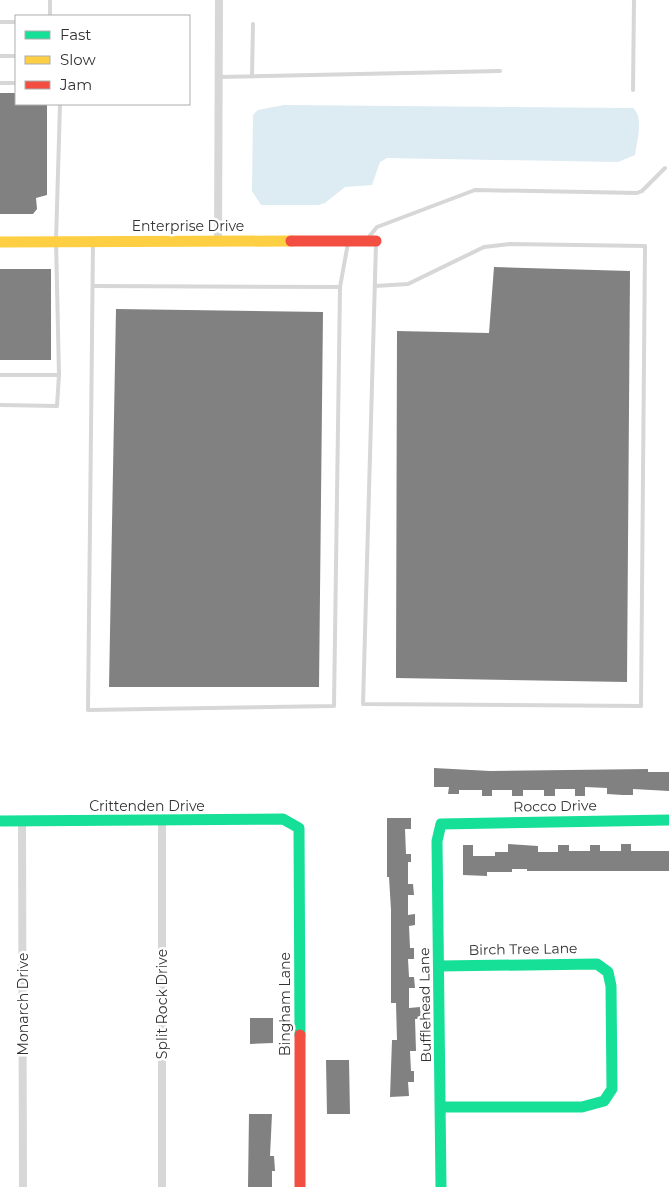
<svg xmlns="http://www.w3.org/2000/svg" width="669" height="1187" font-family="Montserrat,sans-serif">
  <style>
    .water { fill: #ddebf3 }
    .building { fill: #818181 }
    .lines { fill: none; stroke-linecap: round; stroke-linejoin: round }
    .lane { stroke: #d7d7d7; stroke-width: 4 }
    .street { stroke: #d7d7d7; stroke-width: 8 }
    .fast { stroke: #16e098; stroke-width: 11 }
    .slow { stroke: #ffcf43; stroke-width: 11 }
    .jam { stroke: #f24e42; stroke-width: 11 }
    .labels { text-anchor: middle; stroke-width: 5; stroke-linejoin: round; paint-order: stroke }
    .street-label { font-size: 14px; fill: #333; stroke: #fff }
  </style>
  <rect width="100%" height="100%" fill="#fff"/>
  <path class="water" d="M284 105 633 108C644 117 637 142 635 155L618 162 387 158 380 162 372 185 345 187 325 203 318 205H261L252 191 253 115 258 110Z"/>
  <g class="building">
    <polygon points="0,93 16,93 16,104 47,104 47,195 36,198 37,209 33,214 0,214"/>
    <polygon points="494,267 630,271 627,682 396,678 397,331 489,333"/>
    <rect x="0" y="269" width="51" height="91"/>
    <polygon points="116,309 323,312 319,687 109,687"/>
    <polygon points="434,768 490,771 648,769 648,772 669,772 669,791 633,789 633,795 623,795 607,794 607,788 585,787 585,796 575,796 575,789 555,789 555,796 544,796 544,790 523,790 523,796 512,796 512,790 492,790 492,796 482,796 482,790 459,790 459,794 448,794 449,787 434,787"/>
    <polygon points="387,818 411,818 411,829 405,829 406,854 411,854 411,862 408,862 408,884 413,884 414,895 408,895 408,915 415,914 415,925 409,926 410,948 414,948 414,959 408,959 409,977 414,977 415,988 409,988 409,1008 420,1007 421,1019 415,1019 416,1051 410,1051 411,1071 414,1071 414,1082 408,1082 409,1096 390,1097 392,1040 397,1040 396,1003 391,1003 391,910 389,877 387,877"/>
    <polygon points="508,844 538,846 538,852 558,852 558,845 569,845 569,851 590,851 590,845 600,845 600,851 621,851 621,844 631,844 631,851 669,851 669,871 527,871 527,869 512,869 512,872 487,872 487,876 463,875 463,845 473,845 473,856 495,856 495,852 508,852"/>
    <polygon points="250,1018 273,1018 273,1043 250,1044"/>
    <polygon points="326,1060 349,1060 350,1114 327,1114"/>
    <polygon points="249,1114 272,1114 270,1156 274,1156 275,1171 272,1171 272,1187 248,1187"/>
  </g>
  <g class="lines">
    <g class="lane">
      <polyline points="50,0 50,16"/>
      <polyline points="0,22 16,22"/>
      <polyline points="0,56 16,56"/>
      <polyline points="252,76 253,24"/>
      <polyline points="219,77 500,71"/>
      <polyline points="0,83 16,83"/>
      <polyline points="633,90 634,0"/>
      <polyline points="368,238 377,227 475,190 637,193 642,191 665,168"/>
      <polyline points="93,244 88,710 334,706 340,287 348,243"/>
      <polyline points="93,286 340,287"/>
      <polyline points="375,286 408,284 484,247 510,244 645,246 641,706 363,704 376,243"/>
      <polyline points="0,375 59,375"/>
      <polyline points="0,405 57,406 59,375 56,241 60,104"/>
    </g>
    <g class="street">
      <polyline points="218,241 219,0"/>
      <polyline points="162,821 162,1187"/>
      <polyline points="22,822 23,1187"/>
    </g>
    <g class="fast">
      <polyline points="0,821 283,819 299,828 300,1035"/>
      <polyline points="439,966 597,964 608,972 611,986 612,1089 604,1101 582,1107 441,1107"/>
      <polyline points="441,1187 437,841 441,824 669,820"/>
    </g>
    <polyline class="slow" points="0,242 291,241"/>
    <g class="jam">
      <polyline points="291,241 376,241"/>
      <polyline points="300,1035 300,1187"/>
    </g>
  </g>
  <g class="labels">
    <g class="street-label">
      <text x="188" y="231">Enterprise Drive</text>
      <text x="147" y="811">Crittenden Drive</text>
      <text transform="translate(555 806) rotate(-1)" y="5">Rocco Drive</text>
      <text transform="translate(523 949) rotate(-1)" y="5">Birch Tree Lane</text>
      <text transform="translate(23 1004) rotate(-90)" y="5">Monarch Drive</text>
      <text transform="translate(162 1004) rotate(-90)" y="5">Split Rock Drive</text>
      <text transform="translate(285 1004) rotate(-90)" y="5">Bingham Lane</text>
      <text transform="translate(425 1005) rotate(-91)" y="5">Bufflehead Lane</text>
    </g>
  </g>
  <rect x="15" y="15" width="175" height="90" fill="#ffffff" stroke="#adadad"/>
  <rect x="25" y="31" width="25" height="8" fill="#16e098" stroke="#adadad"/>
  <text x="60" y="40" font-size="15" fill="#333333">Fast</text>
  <rect x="25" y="56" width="25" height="8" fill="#ffcf43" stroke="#adadad"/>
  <text x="60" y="65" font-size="15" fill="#333333">Slow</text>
  <rect x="25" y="81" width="25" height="8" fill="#f24e42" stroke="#adadad"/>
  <text x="60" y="90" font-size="15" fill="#333333">Jam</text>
</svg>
